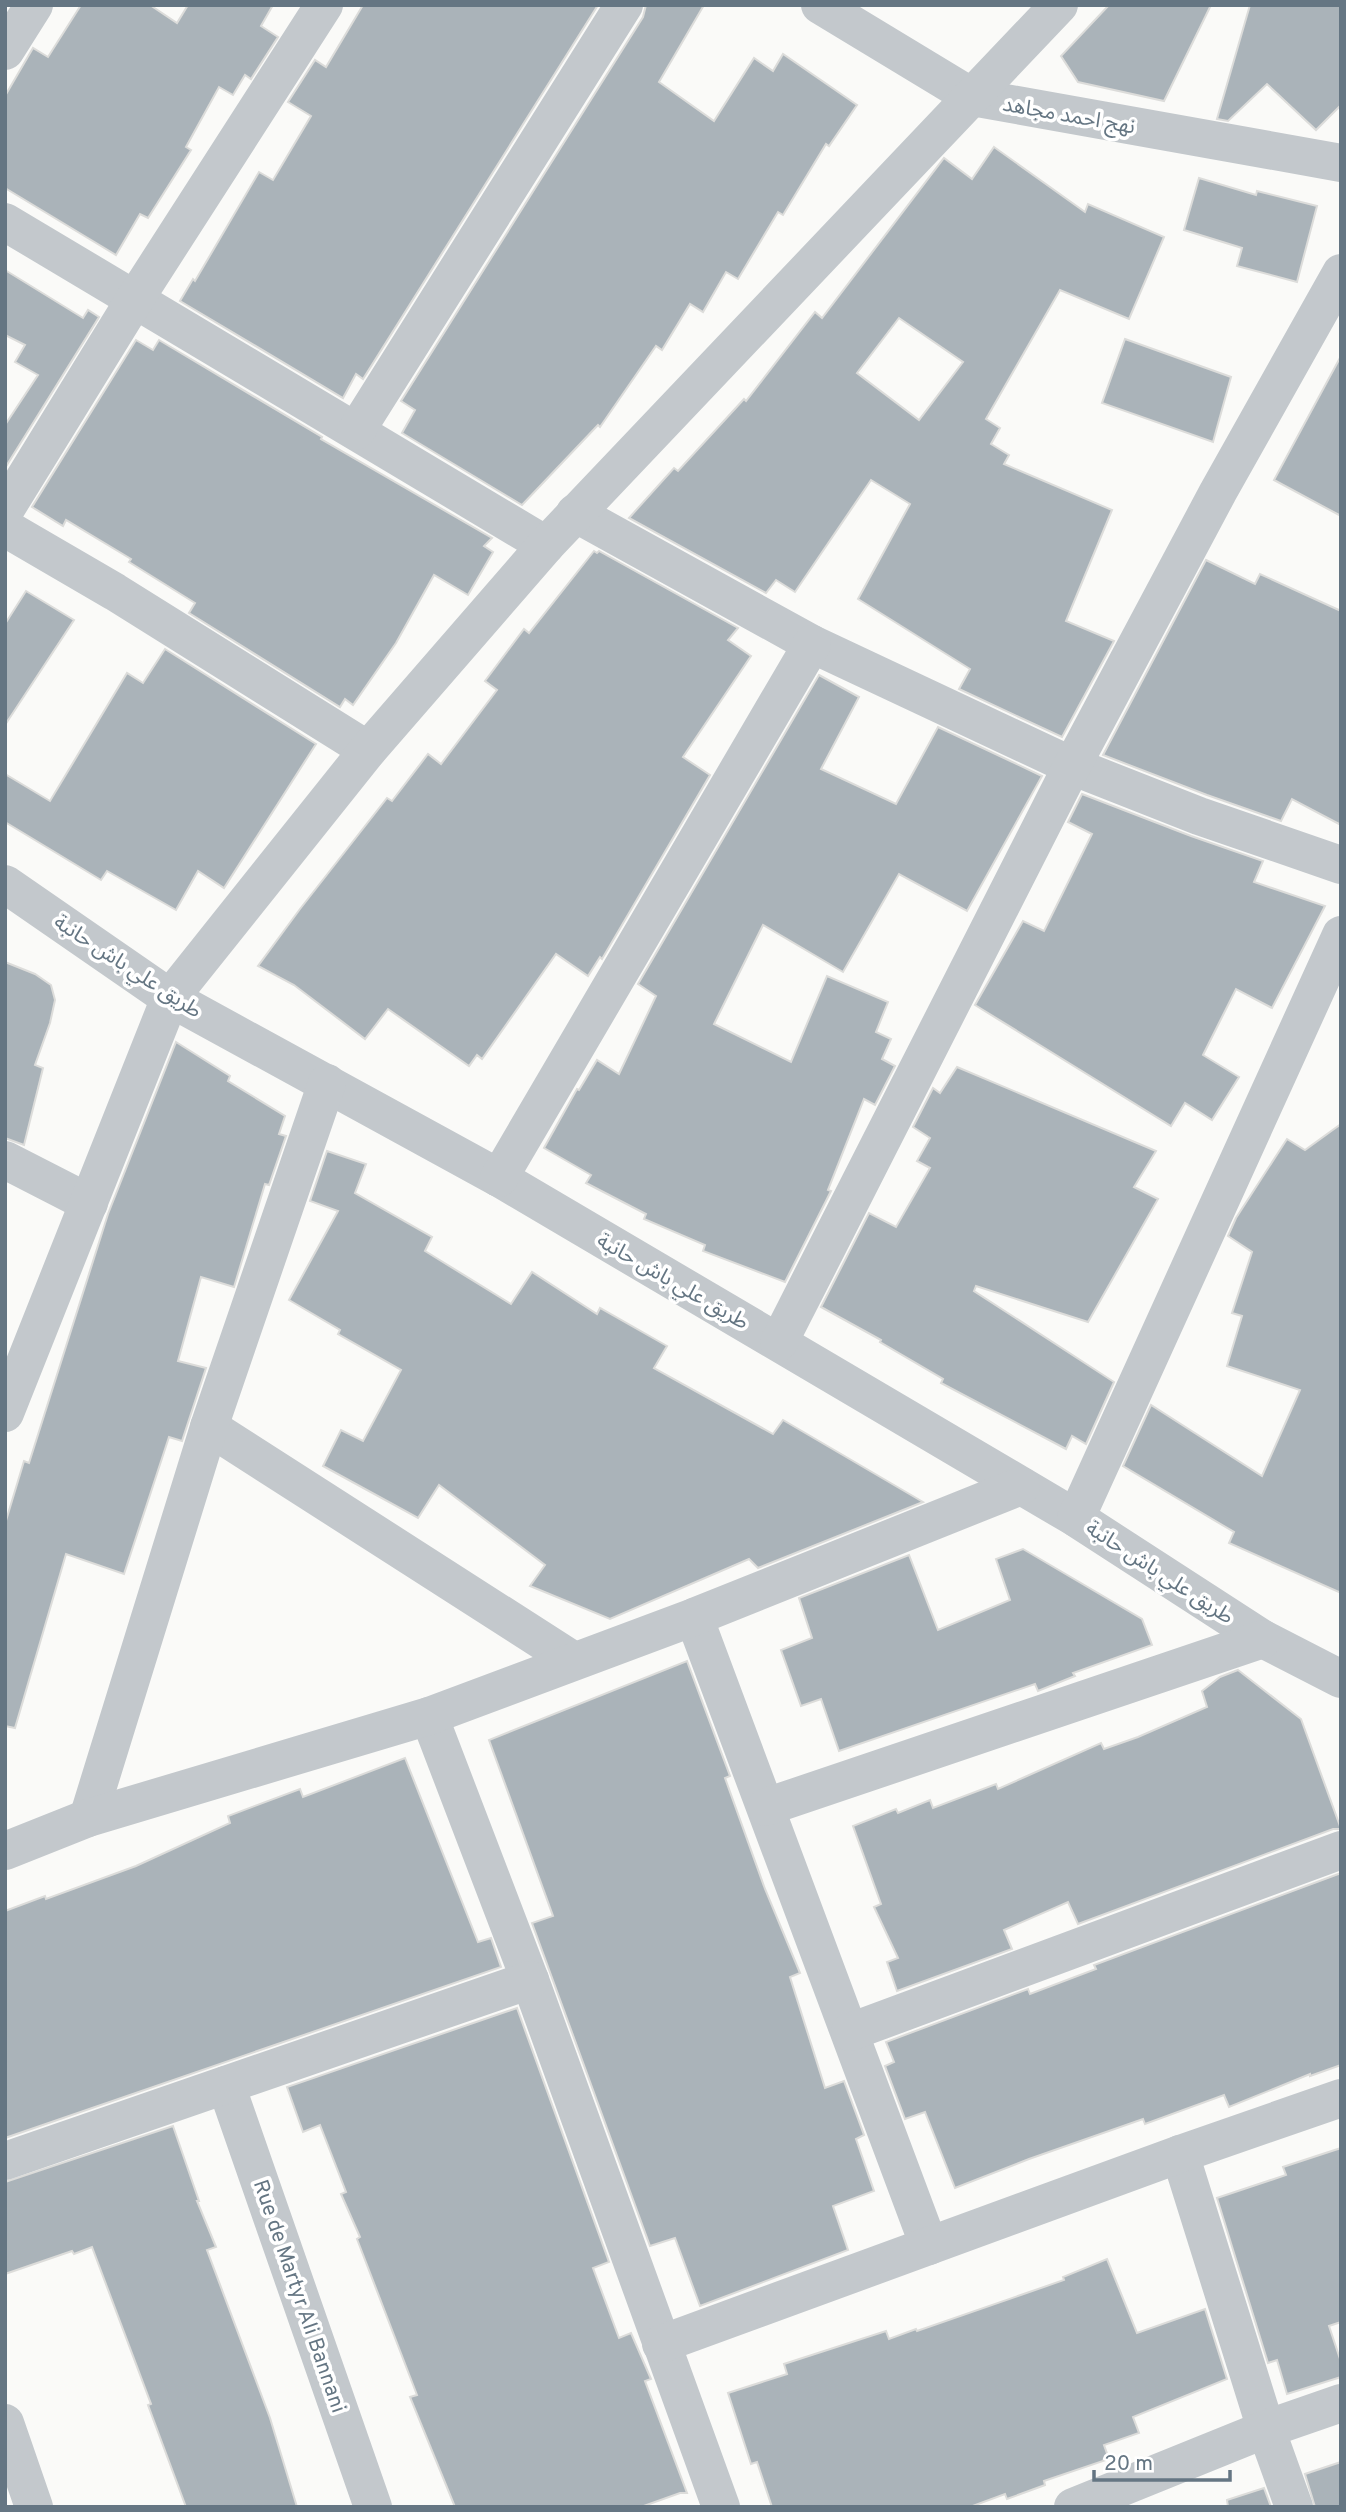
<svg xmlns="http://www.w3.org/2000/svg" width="1346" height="2512" font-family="Overpass,'Noto Sans Arabic',sans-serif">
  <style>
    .building { fill: #aab3b9; stroke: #dcdcda; stroke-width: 2; fill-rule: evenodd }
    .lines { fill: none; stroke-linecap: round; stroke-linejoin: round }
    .street { stroke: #c3c8cc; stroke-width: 38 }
    .labels { text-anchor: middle; stroke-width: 7; stroke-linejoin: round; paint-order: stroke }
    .street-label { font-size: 21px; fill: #657683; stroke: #fff }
  </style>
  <rect width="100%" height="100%" fill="#fafaf8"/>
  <g class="building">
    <polygon points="81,5 150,5 177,23 188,5 273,5 261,26 278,37 251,79 245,75 233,95 219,87 186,147 191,150 148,218 140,214 116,255 5,188 5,96 33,48 48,57"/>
    <polygon points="363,5 598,5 363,379 356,374 343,398 180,301 193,279 195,281 259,172 273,180 311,116 288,102 315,60 326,67"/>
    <polygon points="646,5 704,5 659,82 714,121 754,58 773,71 783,54 857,105 829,146 826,144 783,215 778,212 738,279 726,272 703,312 690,304 662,350 656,346 600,427 598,425 522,505 402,433 415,410 401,401 643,17"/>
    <polygon points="1109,5 1211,5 1164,101 1078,82 1061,56"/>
    <polygon points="1250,5 1341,6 1341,105 1316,130 1267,84 1228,121 1217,119"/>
    <path d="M994 147 1085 212 1088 204 1164 237 1129 319 1060 290 986 419 1000 428 991 444 1009 455 1004 464 1112 510 1066 621 1114 641 1062 737 959 689 970 669 858 599 910 504 871 480 795 592 776 580 766 593 629 518 674 468 678 471 744 399 746 401 815 312 822 318 944 158 972 179ZM899 318 963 362 919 420 857 373Z"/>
    <polygon points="1199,178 1256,195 1257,191 1317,206 1297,282 1237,266 1242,248 1184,230"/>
    <polygon points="5,270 83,318 88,310 99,317 5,468 5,425 38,375 15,362 25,345 5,335"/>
    <polygon points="1125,339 1231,377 1213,442 1102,403"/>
    <polygon points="136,340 153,350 159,340 322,437 321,439 492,538 484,546 493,552 468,595 434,575 396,643 353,705 345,699 340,707 189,613 195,603 129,562 131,559 66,520 63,526 32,507"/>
    <polygon points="1341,356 1341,516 1274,480"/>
    <polygon points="594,551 597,553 599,551 738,628 728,640 751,656 683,757 710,775 602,959 600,957 588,976 556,954 482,1059 477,1055 469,1066 388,1009 365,1039 294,985 258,966 300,909 387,798 392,801 428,754 441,764 497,690 485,681 524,629 529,633"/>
    <polygon points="1206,560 1255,584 1260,574 1341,611 1341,825 1292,799 1281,821 1207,795 1103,755"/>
    <polygon points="26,591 74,620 5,725 5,624"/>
    <polygon points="165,649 316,744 224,888 198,871 176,910 107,871 101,880 5,822 5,774 50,801 127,673 143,683"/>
    <polygon points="819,675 859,697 821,769 896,804 938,727 1042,776 967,911 899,874 843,972 763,925 714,1024 791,1062 827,976 888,1002 876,1032 891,1039 882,1059 895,1066 875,1105 864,1099 828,1190 831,1191 785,1282 703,1251 705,1245 644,1219 646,1214 586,1183 591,1175 544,1148 577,1089 579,1090 597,1060 619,1074 656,996 638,984"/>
    <polygon points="1082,794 1191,836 1263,861 1254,882 1325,906 1272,1008 1236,989 1203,1055 1239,1077 1212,1120 1185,1103 1171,1126 975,1005 1023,921 1044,931 1092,834 1068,822"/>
    <polygon points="5,962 35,974 51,985 55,1000 50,1023 35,1065 43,1068 24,1145 5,1138"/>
    <polygon points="176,1042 230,1076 228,1081 285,1116 279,1134 286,1136 269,1185 265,1184 234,1287 201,1277 178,1361 206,1368 182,1441 169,1437 124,1574 66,1554 15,1728 5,1726 5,1524 24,1461 29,1463 108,1214"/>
    <polygon points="957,1067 1156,1151 1134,1187 1158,1199 1088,1322 976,1286 974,1291 1114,1382 1086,1444 1072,1436 1066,1449 941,1383 943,1379 880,1342 881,1340 821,1307 869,1213 896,1227 930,1168 917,1161 930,1138 913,1127 933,1088 940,1093"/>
    <polygon points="1341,1124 1341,1593 1229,1543 1234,1532 1123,1466 1151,1405 1262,1476 1300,1390 1227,1366 1242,1316 1232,1313 1252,1252 1228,1236 1236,1218 1287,1139 1305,1150"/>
    <polygon points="327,1151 366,1164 355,1193 432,1237 425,1251 511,1304 532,1272 597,1314 600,1308 667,1346 654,1368 773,1434 783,1420 923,1502 758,1568 749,1559 610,1619 530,1586 545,1565 439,1485 418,1518 323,1466 341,1430 363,1441 401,1370 338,1334 340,1330 289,1300 338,1211 310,1201"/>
    <polygon points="1023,1549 1142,1619 1152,1645 1073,1673 1075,1676 1038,1691 1035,1684 839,1751 821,1699 801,1706 781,1650 812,1638 799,1598 909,1555 938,1630 1010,1600 996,1559"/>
    <polygon points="687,1661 730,1776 725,1778 765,1889 800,1973 790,1977 825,2088 844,2081 864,2135 856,2139 874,2191 833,2206 848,2250 700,2306 675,2238 650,2246 532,1923 553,1916 489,1740"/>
    <polygon points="1238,1670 1301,1719 1341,1829 1333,1829 1078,1924 1068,1902 1004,1930 1012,1949 897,1991 887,1962 898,1958 874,1907 881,1904 853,1826 896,1809 898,1813 930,1800 933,1808 996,1784 998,1789 1101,1743 1104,1749 1138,1737 1207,1707 1202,1691 1220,1677"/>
    <polygon points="405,1758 478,1942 491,1938 501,1967 5,2138 5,1911 45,1896 46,1899 136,1866 230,1823 228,1816 300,1789 303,1797"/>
    <polygon points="1341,1873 1341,2065 1310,2076 1310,2074 1229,2107 1224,2095 1145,2124 1143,2119 1029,2159 955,2188 925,2112 905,2119 885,2066 894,2062 886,2042 1028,1989 1030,1994 1096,1969 1094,1965"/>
    <polygon points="517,2008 609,2262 593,2268 619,2338 631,2333 651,2379 645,2381 687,2493 680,2493 641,2507 455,2507 410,2397 417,2395 357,2239 360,2237 341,2194 346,2192 320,2125 303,2132 287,2087"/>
    <polygon points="173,2126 199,2201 197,2201 216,2247 207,2250 270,2418 297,2507 186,2507 148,2405 151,2404 92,2247 74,2254 72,2251 5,2274 5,2182"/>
    <polygon points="1341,2148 1341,2322 1329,2326 1341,2362 1341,2377 1287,2394 1277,2360 1268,2363 1217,2198 1286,2175 1283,2167"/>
    <polygon points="1107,2259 1137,2333 1205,2309 1227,2379 1133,2417 1139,2433 1104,2445 1109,2459 1044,2481 1045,2485 1007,2499 1005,2494 970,2507 772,2507 757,2462 751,2464 728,2393 787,2374 784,2364 886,2331 889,2339 916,2329 917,2331 1064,2280 1063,2277"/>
    <polygon points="1341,2462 1341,2507 1315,2507 1305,2474"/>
    <polygon points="1264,2488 1271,2507 1228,2507 1227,2500"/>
  </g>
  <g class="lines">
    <g class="street">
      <polyline points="820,5 972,97 1341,163"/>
      <polyline points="5,51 34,5"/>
      <polyline points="5,222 546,545"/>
      <polyline points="356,431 624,5"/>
      <polyline points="5,510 135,299 324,5"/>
      <polyline points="575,513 812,644 1072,766 1199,816 1341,865"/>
      <polyline points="5,528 115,592 368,750"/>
      <polyline points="5,884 170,998 499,1178 1076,1518 1263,1639 1341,1679"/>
      <polyline points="5,1160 89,1203"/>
      <polyline points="499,1178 812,644"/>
      <polyline points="779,1342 1072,766 1218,492 1341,273"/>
      <polyline points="5,1413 170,998 368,750 546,545 1059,5"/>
      <polyline points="209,1427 574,1661"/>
      <polyline points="1076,1518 1341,935"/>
      <polyline points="694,1617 929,2246"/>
      <polyline points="429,1716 530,1980 721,2507"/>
      <polyline points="766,1807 1263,1639"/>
      <polyline points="88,1818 209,1427 327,1083"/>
      <polyline points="5,1851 88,1818 429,1716 694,1617 1021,1486"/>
      <polyline points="850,2032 1341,1850"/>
      <polyline points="226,2085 373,2507"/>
      <polyline points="1180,2154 1266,2429 1294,2507"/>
      <polyline points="5,2161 530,1980"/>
      <polyline points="661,2344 1180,2154 1341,2098"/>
      <polyline points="5,2423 34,2507"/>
      <polyline points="1073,2507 1266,2429 1341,2403"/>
    </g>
  </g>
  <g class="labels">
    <g class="street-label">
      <text transform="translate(1069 115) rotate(10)" y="7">نهج احمد مجاهد</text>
      <text transform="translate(128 966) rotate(33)" y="7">طريق علي باش حانبة</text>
      <text transform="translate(673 1281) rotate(30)" y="7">طريق علي باش حانبة</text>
      <text transform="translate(1160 1572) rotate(33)" y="7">طريق علي باش حانبة</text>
      <text transform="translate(300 2296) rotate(71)" y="7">Rue de Martyr Ali Bannani</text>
    </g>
  </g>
  <rect width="1346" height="2512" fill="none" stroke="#657683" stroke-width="14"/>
  <path d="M1094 2470v10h136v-10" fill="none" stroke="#657683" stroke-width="3.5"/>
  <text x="1104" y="2470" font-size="21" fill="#657683" stroke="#ffffff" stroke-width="5" paint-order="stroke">20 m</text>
</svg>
